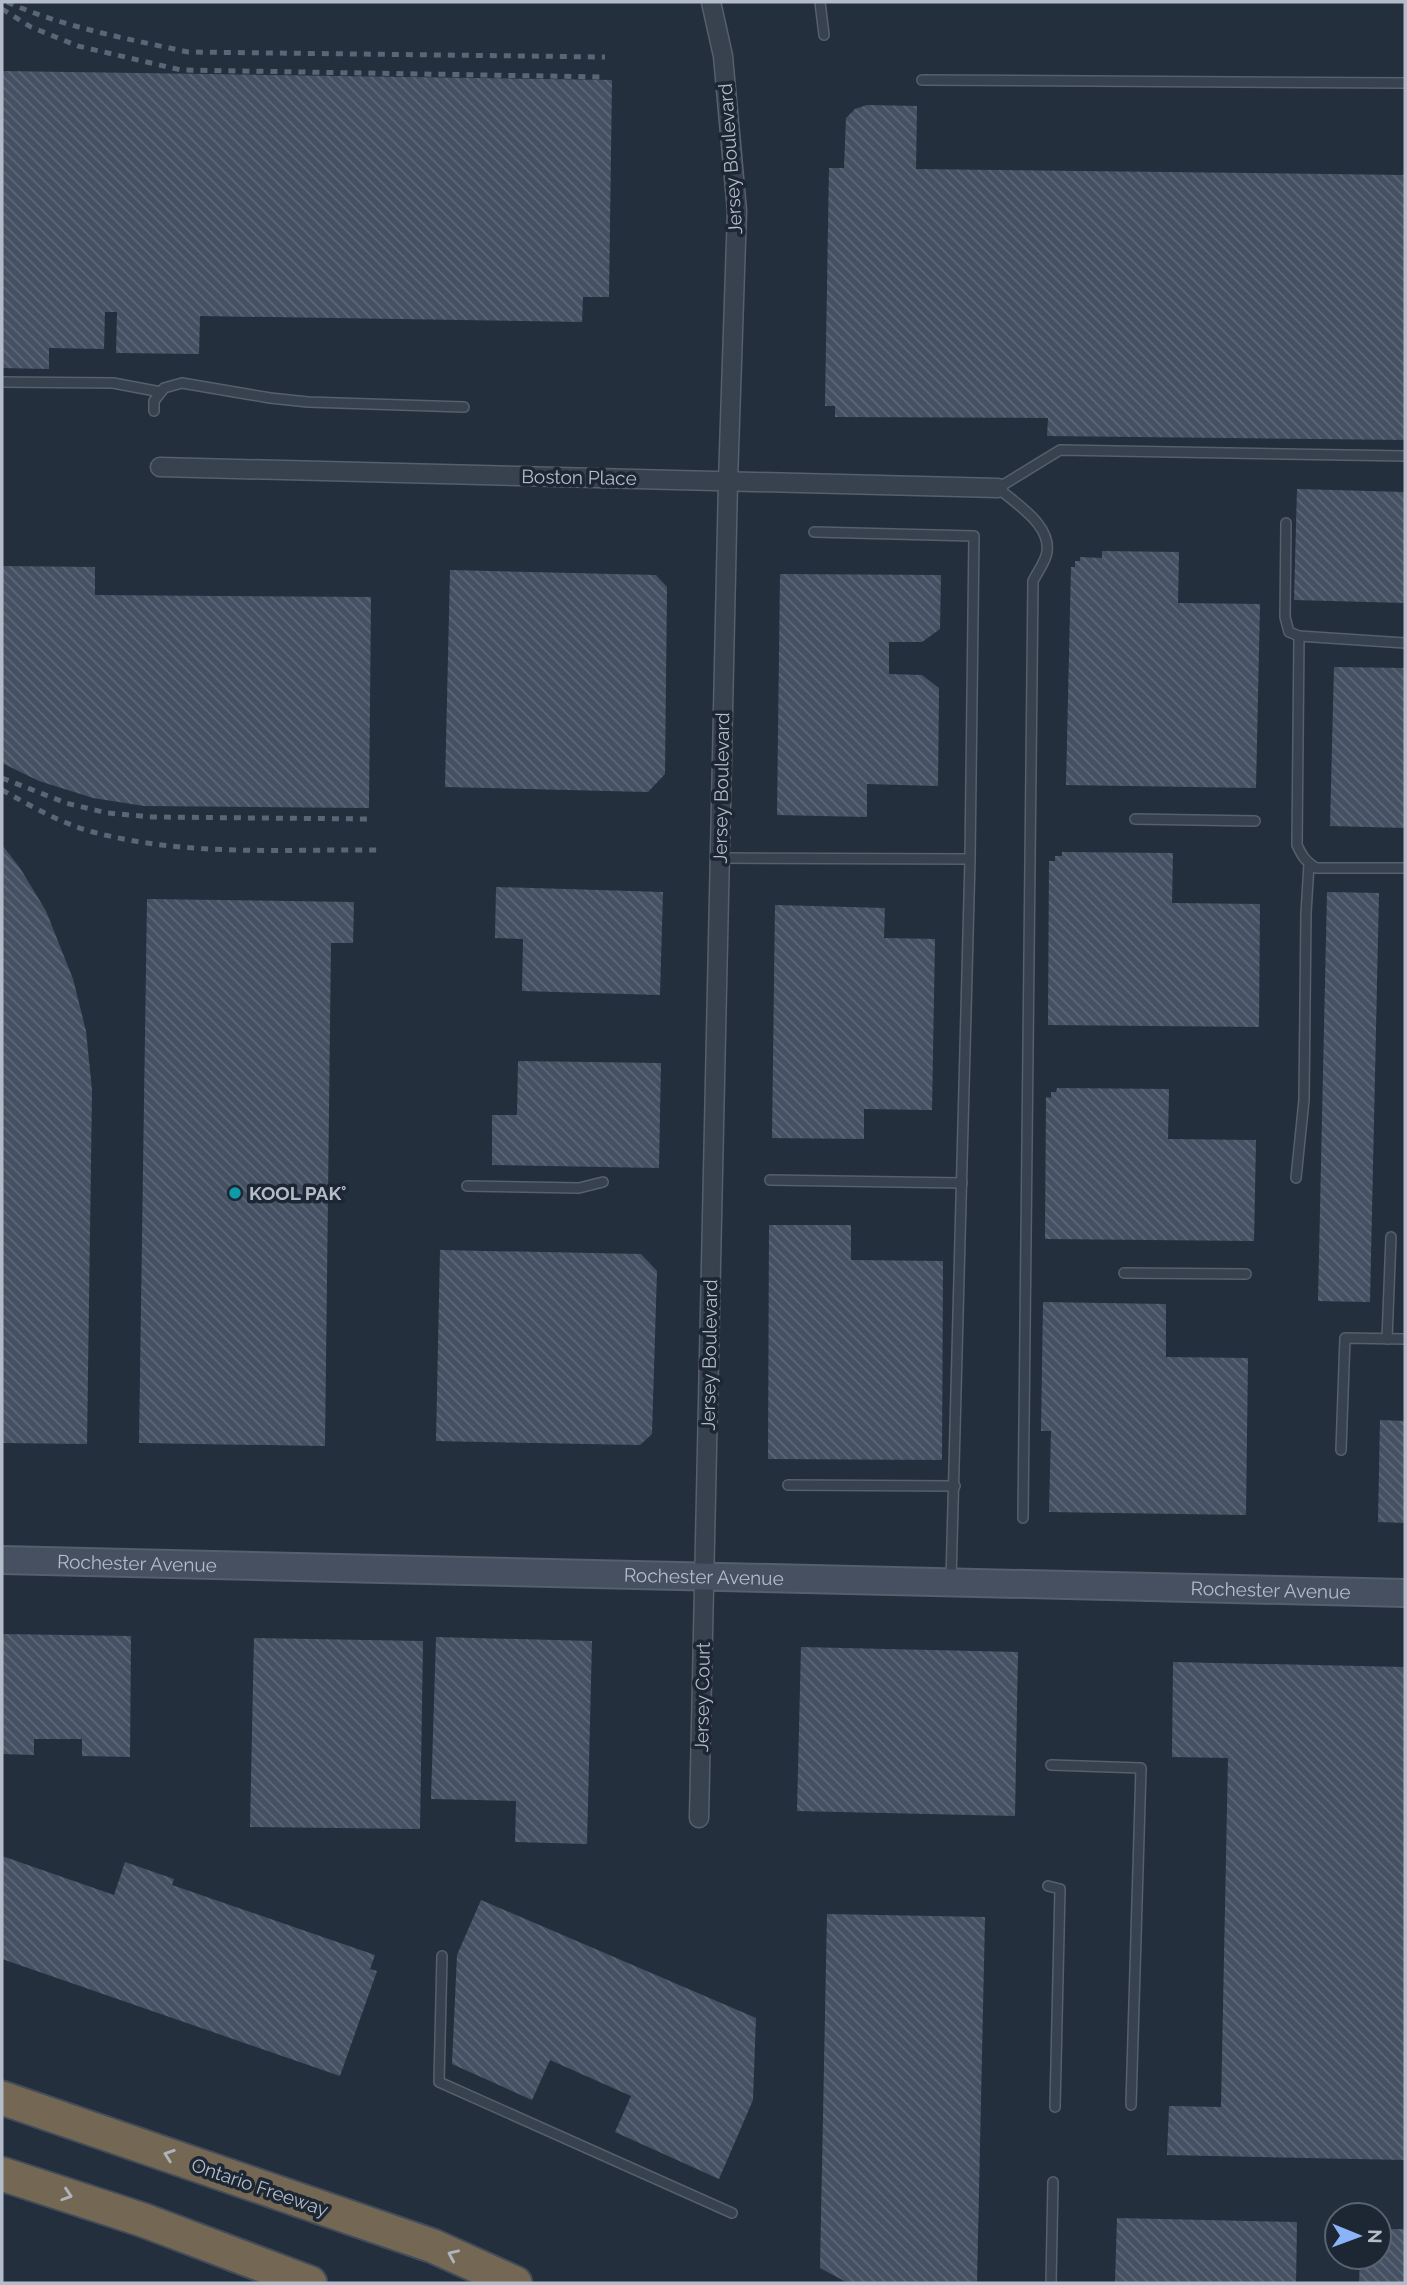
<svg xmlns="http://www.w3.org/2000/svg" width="1407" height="2285" font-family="Raleway,sans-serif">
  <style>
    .building { fill: url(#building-back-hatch) }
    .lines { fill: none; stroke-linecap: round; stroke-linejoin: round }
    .lane-casing { stroke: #565f6c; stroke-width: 12 }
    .street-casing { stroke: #565f6c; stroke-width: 21 }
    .secondary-casing { stroke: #565f6c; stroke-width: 30 }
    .highway-casing { stroke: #434c59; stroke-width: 37 }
    .lane { stroke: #38414e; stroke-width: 9 }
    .street { stroke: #38414e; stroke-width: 18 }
    .secondary { stroke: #465061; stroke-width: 26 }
    .highway { stroke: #746855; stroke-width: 33 }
    .rail { stroke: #5a6575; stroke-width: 5; stroke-dasharray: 7 7; stroke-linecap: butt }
    .oneway { stroke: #aeb4bd }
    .culture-dot { fill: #0f9aa8; stroke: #1d2633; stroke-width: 2.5 }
    .labels { text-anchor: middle; stroke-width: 7; stroke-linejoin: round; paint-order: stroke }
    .street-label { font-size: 19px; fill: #b4bcc9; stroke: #1d2633 }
    .poi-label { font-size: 19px; font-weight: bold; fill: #b4bcc9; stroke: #1d2633; text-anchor: start }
  </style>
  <defs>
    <pattern id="building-back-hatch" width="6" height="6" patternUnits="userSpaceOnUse" patternTransform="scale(1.75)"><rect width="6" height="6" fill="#455162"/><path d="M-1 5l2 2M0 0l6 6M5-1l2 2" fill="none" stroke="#5d6877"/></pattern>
  </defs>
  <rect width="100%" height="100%" fill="#242f3e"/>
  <g class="building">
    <polygon points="2,71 612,80 609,297 583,297 582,322 200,316 199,354 116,353 117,312 105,312 104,349 49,348 49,369 2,368"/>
    <polygon points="867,105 917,106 916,169 1405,175 1405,440 1047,436 1048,418 835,417 835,406 825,406 829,168 844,168 846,118 855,109"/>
    <polygon points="1297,489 1405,492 1405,603 1294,600"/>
    <polygon points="1102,551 1179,552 1178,603 1260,604 1256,788 1066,785 1071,567 1075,567 1075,561 1080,561 1080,557 1102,558"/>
    <polygon points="2,566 95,567 95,595 371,597 369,808 144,806 93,798 39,781 2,763"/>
    <polygon points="450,570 656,575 667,587 665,774 648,792 445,787"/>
    <polygon points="780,574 941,575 940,629 922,642 889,642 889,674 922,675 939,688 938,786 867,784 867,817 777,815"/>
    <polygon points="1334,667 1405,668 1405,828 1330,826"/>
    <polygon points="2,845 20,868 46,911 73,979 86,1031 92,1090 87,1444 2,1443"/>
    <polygon points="1062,852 1173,853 1172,903 1260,904 1259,1027 1048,1025 1049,861 1055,861 1055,856 1062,856"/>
    <polygon points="496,887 663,892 660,995 522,991 523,939 495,938"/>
    <polygon points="1327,892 1379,893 1370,1302 1318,1301"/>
    <polygon points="147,899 354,902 353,943 331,943 325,1446 139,1443"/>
    <polygon points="775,905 885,908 884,938 935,939 932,1110 864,1109 864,1139 772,1138"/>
    <polygon points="518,1061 661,1063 659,1168 492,1165 492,1115 517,1115"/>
    <polygon points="1057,1088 1169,1089 1168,1139 1256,1140 1254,1241 1045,1239 1046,1097 1051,1098 1051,1092 1056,1092"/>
    <polygon points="769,1225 851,1225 851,1260 943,1261 942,1460 768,1459"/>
    <polygon points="440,1250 641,1254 657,1271 652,1434 640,1445 436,1441"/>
    <polygon points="1043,1302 1166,1304 1166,1357 1248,1358 1246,1515 1049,1512 1051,1431 1041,1431"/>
    <polygon points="1380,1420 1405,1421 1405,1523 1378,1522"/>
    <polygon points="2,1634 131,1636 130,1757 82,1756 82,1739 34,1739 34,1755 2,1754"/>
    <polygon points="436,1637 592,1641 587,1844 515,1842 516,1801 431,1799"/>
    <polygon points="254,1638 423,1641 420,1829 250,1827"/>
    <polygon points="801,1647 1018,1652 1015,1816 797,1811"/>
    <polygon points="1173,1662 1405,1667 1405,2160 1167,2155 1169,2106 1221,2107 1228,1758 1172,1757"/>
    <polygon points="2,1856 114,1895 125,1862 174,1879 172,1885 375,1955 370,1969 377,1971 340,2076 2,1959"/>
    <polygon points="481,1900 756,2018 753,2100 719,2179 615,2132 631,2096 550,2060 532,2100 452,2064 457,1955"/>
    <polygon points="827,1914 985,1917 977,2283 848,2283 820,2268"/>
    <polygon points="1117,2218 1297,2222 1296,2283 1115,2283"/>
    <polygon points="1379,2229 1405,2229 1405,2283 1359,2283 1360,2257 1379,2257"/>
  </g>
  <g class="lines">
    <defs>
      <g id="lane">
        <polyline points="820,2 824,35"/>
        <polyline points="922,80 1405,83"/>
        <polyline points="2,382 113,383 161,392"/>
        <polyline points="154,411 154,401 164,388 182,383 270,398 308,402 464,407"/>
        <polyline points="1286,523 1285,617 1289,632 1299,636 1405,643"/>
        <polyline points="814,532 974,536 970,859 951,1581"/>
        <path d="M1299 636 1297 845C1302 856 1306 862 1316 868H1405"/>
        <polyline points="1135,819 1255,821"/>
        <polyline points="720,858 970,859"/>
        <polyline points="1296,1178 1304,1100 1306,913 1309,864"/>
        <polyline points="770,1180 962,1183"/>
        <polyline points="467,1186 579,1188 603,1182"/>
        <polyline points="1124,1273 1246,1274"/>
        <polyline points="1387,1339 1391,1237"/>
        <polyline points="1341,1450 1345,1338 1405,1339"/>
        <polyline points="788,1485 955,1486"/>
        <path d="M1023 1518 1033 581C1037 573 1043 565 1046 556 1055 527 1016 504 998 488L1060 450 1405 456"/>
        <polyline points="1051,1765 1141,1768 1131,2105"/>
        <polyline points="1048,1886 1060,1889 1055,2107"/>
        <polyline points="442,1956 439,2082 732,2213"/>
        <polyline points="1051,2283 1053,2182"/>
      </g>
      <g id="street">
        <polyline points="160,467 998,488"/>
        <polyline points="699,1818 728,481 737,211 723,56 711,2"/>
      </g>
      <g id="secondary">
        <path id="s1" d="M2 1560 1405 1593"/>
      </g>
      <g id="highway">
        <polyline points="2,2098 433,2246 515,2283"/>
        <polyline points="2,2174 143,2220 310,2283"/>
      </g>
    </defs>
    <use href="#lane" class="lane-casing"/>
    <use href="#street" class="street-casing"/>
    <use href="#secondary" class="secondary-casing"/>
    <use href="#highway" class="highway-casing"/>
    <use href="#lane" class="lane"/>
    <use href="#street" class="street"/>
    <use href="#secondary" class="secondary"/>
    <use href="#highway" class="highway"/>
    <g class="rail">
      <path d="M7 2C63 27 128 39 188 52L605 57"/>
      <polyline points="2,9 31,27 78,46 181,70 605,77"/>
      <polyline points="2,778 66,803 107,813 152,817 369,819"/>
      <path d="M2 790C31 806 60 823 93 832 186 857 285 849 380 850"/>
    </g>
  </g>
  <defs><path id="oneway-chevron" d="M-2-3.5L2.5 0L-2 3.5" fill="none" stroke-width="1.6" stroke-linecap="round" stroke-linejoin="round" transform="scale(1.75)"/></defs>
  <g class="oneway">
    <use href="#oneway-chevron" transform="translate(169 2155) rotate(-161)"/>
    <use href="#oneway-chevron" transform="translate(67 2195) rotate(18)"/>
    <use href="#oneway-chevron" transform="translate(453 2255) rotate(-156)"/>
  </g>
  <circle class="culture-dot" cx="235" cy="1193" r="7"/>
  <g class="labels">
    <g class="street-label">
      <text transform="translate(730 159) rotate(-94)" y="7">Jersey Boulevard</text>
      <text transform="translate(579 477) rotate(1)" y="7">Boston Place</text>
      <text transform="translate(721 788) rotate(-89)" y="7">Jersey Boulevard</text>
      <text transform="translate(709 1355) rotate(-89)" y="7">Jersey Boulevard</text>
      <text dy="7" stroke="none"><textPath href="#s1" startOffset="135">Rochester Avenue</textPath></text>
      <text dy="7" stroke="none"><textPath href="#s1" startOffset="702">Rochester Avenue</textPath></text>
      <text dy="7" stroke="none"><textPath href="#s1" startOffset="1269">Rochester Avenue</textPath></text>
      <text transform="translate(702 1697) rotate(-89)" y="7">Jersey Court</text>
      <text transform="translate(260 2187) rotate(19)" y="7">Ontario Freeway</text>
    </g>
    <g class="poi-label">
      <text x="249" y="1200">KOOL PAK°</text>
    </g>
  </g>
  <rect width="1407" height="2285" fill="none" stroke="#b4bcc9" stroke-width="7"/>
  <g transform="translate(1358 2236) rotate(91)"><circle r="33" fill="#1d2633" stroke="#59626f" stroke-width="2"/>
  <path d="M0-5L12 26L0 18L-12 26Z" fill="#8ab4f8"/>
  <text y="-10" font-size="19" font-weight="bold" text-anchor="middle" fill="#b4bcc9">N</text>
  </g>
</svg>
